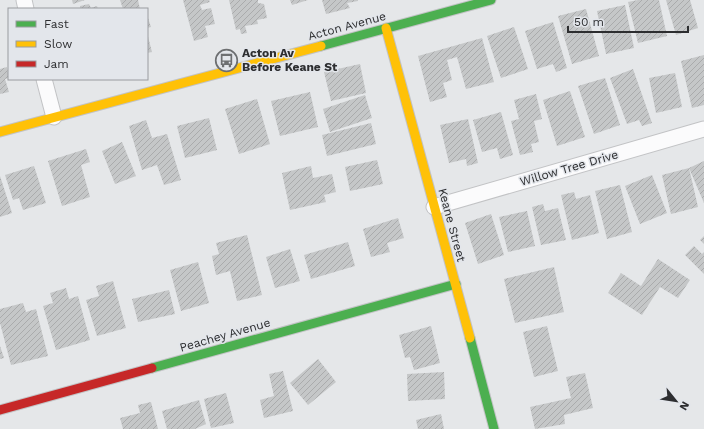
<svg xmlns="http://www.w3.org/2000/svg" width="704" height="429" font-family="'Work Sans',sans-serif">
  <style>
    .building { fill: url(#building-hatch) }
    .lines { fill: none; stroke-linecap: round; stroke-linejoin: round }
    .street-casing { stroke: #c2c3c5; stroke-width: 17 }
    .fast-casing { stroke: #c2c3c5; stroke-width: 11 }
    .slow-casing { stroke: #c2c3c5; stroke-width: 11 }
    .jam-casing { stroke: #c2c3c5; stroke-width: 11 }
    .street { stroke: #fbfbfc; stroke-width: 15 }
    .fast { stroke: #4caf50; stroke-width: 9 }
    .slow { stroke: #ffc107; stroke-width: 9 }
    .jam { stroke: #c62828; stroke-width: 9 }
    .labels { text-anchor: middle; stroke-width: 3; stroke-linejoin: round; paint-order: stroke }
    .street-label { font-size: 12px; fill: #2d2e30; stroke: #e3e6eb }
    .poi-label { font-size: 12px; font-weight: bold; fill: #2d2e30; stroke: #e3e6eb; text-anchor: start }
  </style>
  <defs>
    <pattern id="building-hatch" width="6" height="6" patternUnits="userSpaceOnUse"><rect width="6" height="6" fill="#c5c7c8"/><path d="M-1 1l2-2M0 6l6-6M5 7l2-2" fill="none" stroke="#aaabac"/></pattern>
  </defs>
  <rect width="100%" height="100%" fill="#e5e7e9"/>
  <g class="building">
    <polygon points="72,0 85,0 73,4"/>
    <polygon points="120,0 138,0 140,9 123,9"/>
    <polygon points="183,0 209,0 210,2 200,5 202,10 211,8 215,24 205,26 208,37 194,41"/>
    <polygon points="229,0 258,0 258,3 264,4 267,18 257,20 258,24 245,26 247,33 241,34 240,29 236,30"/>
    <polygon points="290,0 308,0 292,5"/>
    <polygon points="322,0 358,0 358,1 347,3 350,8 326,14"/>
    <polygon points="638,0 659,0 667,36 638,43 628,2"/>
    <polygon points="666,0 690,0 698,28 676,35"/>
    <polygon points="89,4 91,8 97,6 98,9 80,9 80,6"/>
    <polygon points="625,5 634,48 606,54 597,11"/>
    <polygon points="586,9 599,56 572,64 558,16"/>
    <polygon points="147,15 151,27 147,28"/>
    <polygon points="553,22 567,68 556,72 553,64 537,69 525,31"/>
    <polygon points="514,27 528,69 501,78 487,36"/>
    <polygon points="147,33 152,52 147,53"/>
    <polygon points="482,38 494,82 466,89 457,57 447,60 452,80 443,83 447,97 430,102 418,56"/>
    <polygon points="704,55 704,105 692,108 681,61"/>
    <polygon points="360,64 366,93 331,101 324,72"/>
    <polygon points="7,67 9,78 5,79 9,92 0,94 0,69"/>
    <polygon points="633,69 652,123 642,126 639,120 627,124 610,78"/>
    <polygon points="675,73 682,107 656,113 649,78"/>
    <polygon points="605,78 620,125 594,134 578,86"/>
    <polygon points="570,91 585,137 557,146 543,100"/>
    <polygon points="310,92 318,127 280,136 271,101"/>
    <polygon points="536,94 542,119 534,121 539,142 531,144 533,152 520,155 511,121 519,119 514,100"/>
    <polygon points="365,95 372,118 330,132 323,109"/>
    <polygon points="257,99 270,144 239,154 225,109"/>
    <polygon points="501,112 513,155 500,159 497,148 482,152 473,120"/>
    <polygon points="209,118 217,150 185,158 177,126"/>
    <polygon points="468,119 478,163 467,166 466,159 449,163 440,125"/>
    <polygon points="146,120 152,138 167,134 181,180 164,185 157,165 142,170 129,126"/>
    <polygon points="371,123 376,144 327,156 322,135"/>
    <polygon points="122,142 136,176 115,184 102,151"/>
    <polygon points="86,149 90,162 81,165 90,197 62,206 48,161"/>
    <polygon points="377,160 383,184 350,191 345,167"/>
    <polygon points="704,161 704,203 689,168"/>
    <polygon points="34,166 46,203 23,210 19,198 13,200 5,175"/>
    <polygon points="311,166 313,178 332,174 336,192 324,195 326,202 290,210 282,173"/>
    <polygon points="689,168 698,207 671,214 662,175"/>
    <polygon points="652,175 667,213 640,224 625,186"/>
    <polygon points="0,176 12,213 0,217"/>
    <polygon points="620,185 632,232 607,239 595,191"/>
    <polygon points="574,192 576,199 590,195 599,233 572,240 561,195"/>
    <polygon points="543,204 545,211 558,208 566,240 541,245 532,207"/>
    <polygon points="527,211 535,246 508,252 499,217"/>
    <polygon points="491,214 504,255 478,264 465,223"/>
    <polygon points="398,218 404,238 387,243 390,252 371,257 363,229"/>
    <polygon points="247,235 262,295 237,301 230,271 216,275 212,256 219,254 216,243"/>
    <polygon points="704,236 704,244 700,240"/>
    <polygon points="348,242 355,266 311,279 304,255"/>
    <polygon points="694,246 702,254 704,252 704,274 685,255"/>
    <polygon points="290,249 300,281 275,288 266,257"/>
    <polygon points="658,259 690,280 678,298 660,287 642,315 608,293 621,273 641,286"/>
    <polygon points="198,262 209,303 181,311 170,270"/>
    <polygon points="554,267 564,312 515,323 504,279"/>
    <polygon points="113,281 126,328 97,336 86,300 99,296 96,286"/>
    <polygon points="66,288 69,299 78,296 90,340 56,350 43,306 53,303 50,293"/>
    <polygon points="169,290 175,314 138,322 132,299"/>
    <polygon points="23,303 26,312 36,309 48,356 11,365 0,323 0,309"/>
    <polygon points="431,326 440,363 414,370 410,357 405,358 399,335"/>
    <polygon points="547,326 558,371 534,377 523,332"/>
    <polygon points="0,346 4,358 0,359"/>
    <polygon points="318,359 336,382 308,405 290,383"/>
    <polygon points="283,371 293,411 264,418 260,400 274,396 269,374"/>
    <polygon points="444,372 445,399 408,401 407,374"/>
    <polygon points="585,373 593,408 564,415 565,424 535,429 530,407 571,398 566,377"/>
    <polygon points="226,393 234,423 211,428 204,399"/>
    <polygon points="199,400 206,424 195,429 167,429 162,411"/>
    <polygon points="151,402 158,429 123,429 120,418 140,413 138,405"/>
    <polygon points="441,414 444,429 418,429 416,420"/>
  </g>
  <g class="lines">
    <defs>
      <g id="street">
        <polyline points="24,0 26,9"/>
        <polyline points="44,79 54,117"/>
        <polyline points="434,207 704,129"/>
      </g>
      <g id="fast">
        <polyline points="321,46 491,0"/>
        <polyline points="470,338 494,429"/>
        <polyline points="152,368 456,284"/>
      </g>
      <g id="slow">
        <polyline points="386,28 470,338"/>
        <polyline points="0,132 321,46"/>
      </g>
      <polyline id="jam" points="0,410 152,368"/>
    </defs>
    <use href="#street" class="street-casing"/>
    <use href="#fast" class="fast-casing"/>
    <use href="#slow" class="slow-casing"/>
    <use href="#jam" class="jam-casing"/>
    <use href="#street" class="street"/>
    <use href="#fast" class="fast"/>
    <use href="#slow" class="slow"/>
    <use href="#jam" class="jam"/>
  </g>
  <defs>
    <symbol id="bus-ring" viewBox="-11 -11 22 22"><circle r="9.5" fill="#e3e6eb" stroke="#6d6f71" stroke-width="1.5"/><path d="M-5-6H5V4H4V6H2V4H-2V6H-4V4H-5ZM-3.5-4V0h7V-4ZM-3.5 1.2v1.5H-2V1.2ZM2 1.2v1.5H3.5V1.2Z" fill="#6d6f71"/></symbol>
  </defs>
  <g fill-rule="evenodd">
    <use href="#bus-ring" x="214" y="48" width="25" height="25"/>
  </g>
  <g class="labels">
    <g class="street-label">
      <text transform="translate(347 26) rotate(-15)" y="4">Acton Avenue</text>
      <text transform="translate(569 168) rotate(-16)" y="4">Willow Tree Drive</text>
      <text transform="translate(452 225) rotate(75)" y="4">Keane Street</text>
      <text transform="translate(225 335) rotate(-16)" y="4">Peachey Avenue</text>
    </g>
    <g class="poi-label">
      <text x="242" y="57">Acton Av<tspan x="242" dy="14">Before Keane St</tspan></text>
    </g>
  </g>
  <rect x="8" y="8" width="140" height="72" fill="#e3e6eb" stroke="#9a9ca0"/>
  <rect x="16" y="21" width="20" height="6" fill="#4caf50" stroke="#9a9ca0"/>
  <text x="44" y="28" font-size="12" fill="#2d2e30">Fast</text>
  <rect x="16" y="41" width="20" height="6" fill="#ffc107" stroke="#9a9ca0"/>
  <text x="44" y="48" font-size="12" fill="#2d2e30">Slow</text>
  <rect x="16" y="61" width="20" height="6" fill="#c62828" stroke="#9a9ca0"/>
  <text x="44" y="68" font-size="12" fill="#2d2e30">Jam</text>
  <g transform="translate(676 401) rotate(120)" stroke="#e3e6eb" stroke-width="3" paint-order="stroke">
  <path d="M0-3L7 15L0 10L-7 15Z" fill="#2d2e30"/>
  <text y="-6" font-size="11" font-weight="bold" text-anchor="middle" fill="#2d2e30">N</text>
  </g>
  <path d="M568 26v6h120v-6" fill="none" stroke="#2d2e30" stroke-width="2"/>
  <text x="574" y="26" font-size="12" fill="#2d2e30" stroke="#e3e6eb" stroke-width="3" paint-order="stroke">50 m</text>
</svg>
